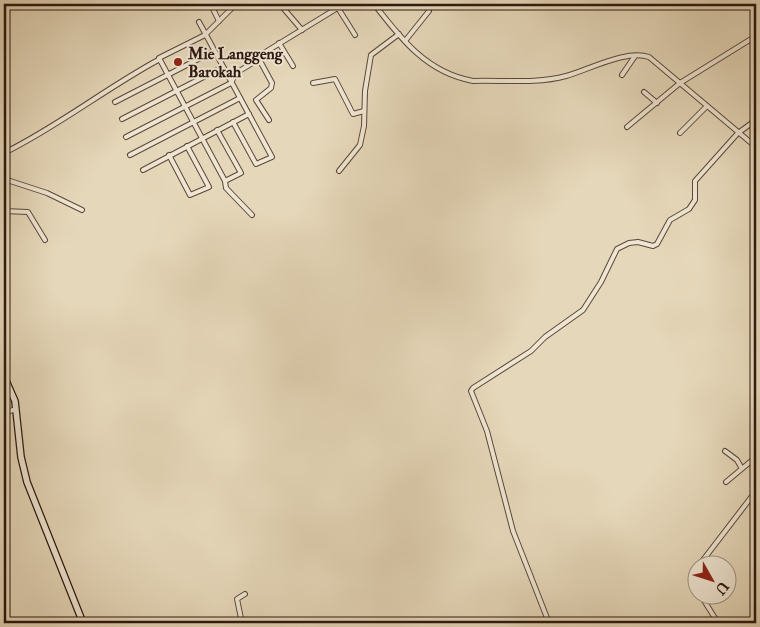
<svg xmlns="http://www.w3.org/2000/svg" width="760" height="627" font-family="'IM FELL Double Pica',serif">
  <style>
    .lines { fill: none; stroke-linecap: round; stroke-linejoin: round }
    .street-casing { stroke: #5b483a; stroke-width: 6 }
    .secondary-casing { stroke: #2d1810; stroke-width: 8 }
    .street { stroke: #eee5d2; stroke-width: 4 }
    .secondary { stroke: #eee5d2; stroke-width: 5.5 }
    .poi-dot { fill: #8f2418; stroke: #eee5d2; stroke-width: 2 }
    .labels { text-anchor: middle; stroke-width: 4; stroke-linejoin: round; paint-order: stroke }
    .poi-label { font-size: 16px; font-weight: bold; fill: #2d1810; stroke: #eee5d2; text-anchor: start }
  </style>
  <rect width="100%" height="100%" fill="#e5d7b9"/>
  <filter id="stains"><feTurbulence type="fractalNoise" baseFrequency=".004" numOctaves="4"/><feColorMatrix values="0 0 0 0 .2 0 0 0 0 .09 0 0 0 0 .02 0 0 0 .5 -.17"/></filter>
  <radialGradient id="worn" r=".72"><stop offset=".6" stop-color="#630" stop-opacity="0"/><stop offset="1" stop-color="#630" stop-opacity=".3"/></radialGradient>
  <g class="lines">
    <defs>
      <g id="street">
        <polyline points="236,4 205,35 159,58 225,181 226,188 252,215"/>
        <path d="M374 4C401 39 427 73 473 81 503 80 537 84 566 76 588 70 627 49 649 57L756 147"/>
        <polyline points="338,8 355,35"/>
        <polyline points="213,9 219,21"/>
        <polyline points="284,9 302,30"/>
        <polyline points="199,22 272,157 256,164 233,122"/>
        <polyline points="405,41 429,11"/>
        <polyline points="279,43 293,66"/>
        <polyline points="622,75 635,56"/>
        <polyline points="313,83 335,79 353,114 364,111"/>
        <polyline points="644,92 657,103"/>
        <polyline points="115,102 214,51"/>
        <polyline points="122,119 223,67"/>
        <polyline points="269,120 256,100 271,88 272,83 259,59 259,56 344,4"/>
        <polyline points="627,127 680,83 756,36"/>
        <polyline points="217,130 241,173 225,181"/>
        <polyline points="680,133 707,106"/>
        <polyline points="126,137 231,83 236,73 259,59"/>
        <path d="M4 153C59 126 106 88 160 59"/>
        <polyline points="130,155 240,98"/>
        <polyline points="169,155 190,195 209,187 187,146"/>
        <polyline points="143,170 249,114"/>
        <polyline points="339,171 360,145 364,126 365,91 371,55 399,34"/>
        <polyline points="4,179 47,193 82,210"/>
        <polyline points="4,211 28,212 45,240"/>
        <polyline points="4,413 16,409"/>
        <polyline points="725,451 737,460 741,467"/>
        <polyline points="726,482 756,457"/>
        <polyline points="700,564 756,491"/>
        <polyline points="698,568 693,577 698,590"/>
        <polyline points="700,594 718,623"/>
        <polyline points="242,623 237,599 245,594"/>
        <polyline points="549,623 513,531 487,431 471,391 473,388 531,351 545,337 583,310 601,282 617,249 629,243 638,242 653,246 657,244 670,220 689,209 695,200 695,181 738,133 756,120"/>
      </g>
      <polyline id="secondary" points="4,376 15,401 21,457 27,482 83,623"/>
    </defs>
    <use href="#street" class="street-casing"/>
    <use href="#secondary" class="secondary-casing"/>
    <use href="#street" class="street"/>
    <use href="#secondary" class="secondary"/>
  </g>
  <circle class="poi-dot" cx="178" cy="62" r="5"/>
  <g class="labels">
    <g class="poi-label">
      <text x="188" y="59">Mie Langgeng<tspan x="188" dy="18">Barokah</tspan></text>
    </g>
  </g>
  <rect width="760" height="627" fill="none" stroke="#e5d7b9" stroke-width="20"/>
  <rect x="5" y="5" width="750" height="617" fill="none" stroke="#2d1810" stroke-width="2.5"/>
  <rect x="10" y="10" width="740" height="607" fill="none" stroke="#2d1810"/>
  <g transform="translate(712 580) rotate(129)"><circle r="24" fill="#eee5d2" stroke="#a19384"/>
  <path d="M0-4L9 19L0 12L-9 19Z" fill="#8f2418"/>
  <text y="-8" font-size="14" font-weight="bold" text-anchor="middle" fill="#2d1810">U</text>
  </g>
  <rect width="100%" height="100%" filter="url(#stains)"/>
  <rect width="100%" height="100%" fill="url(#worn)"/>
</svg>
